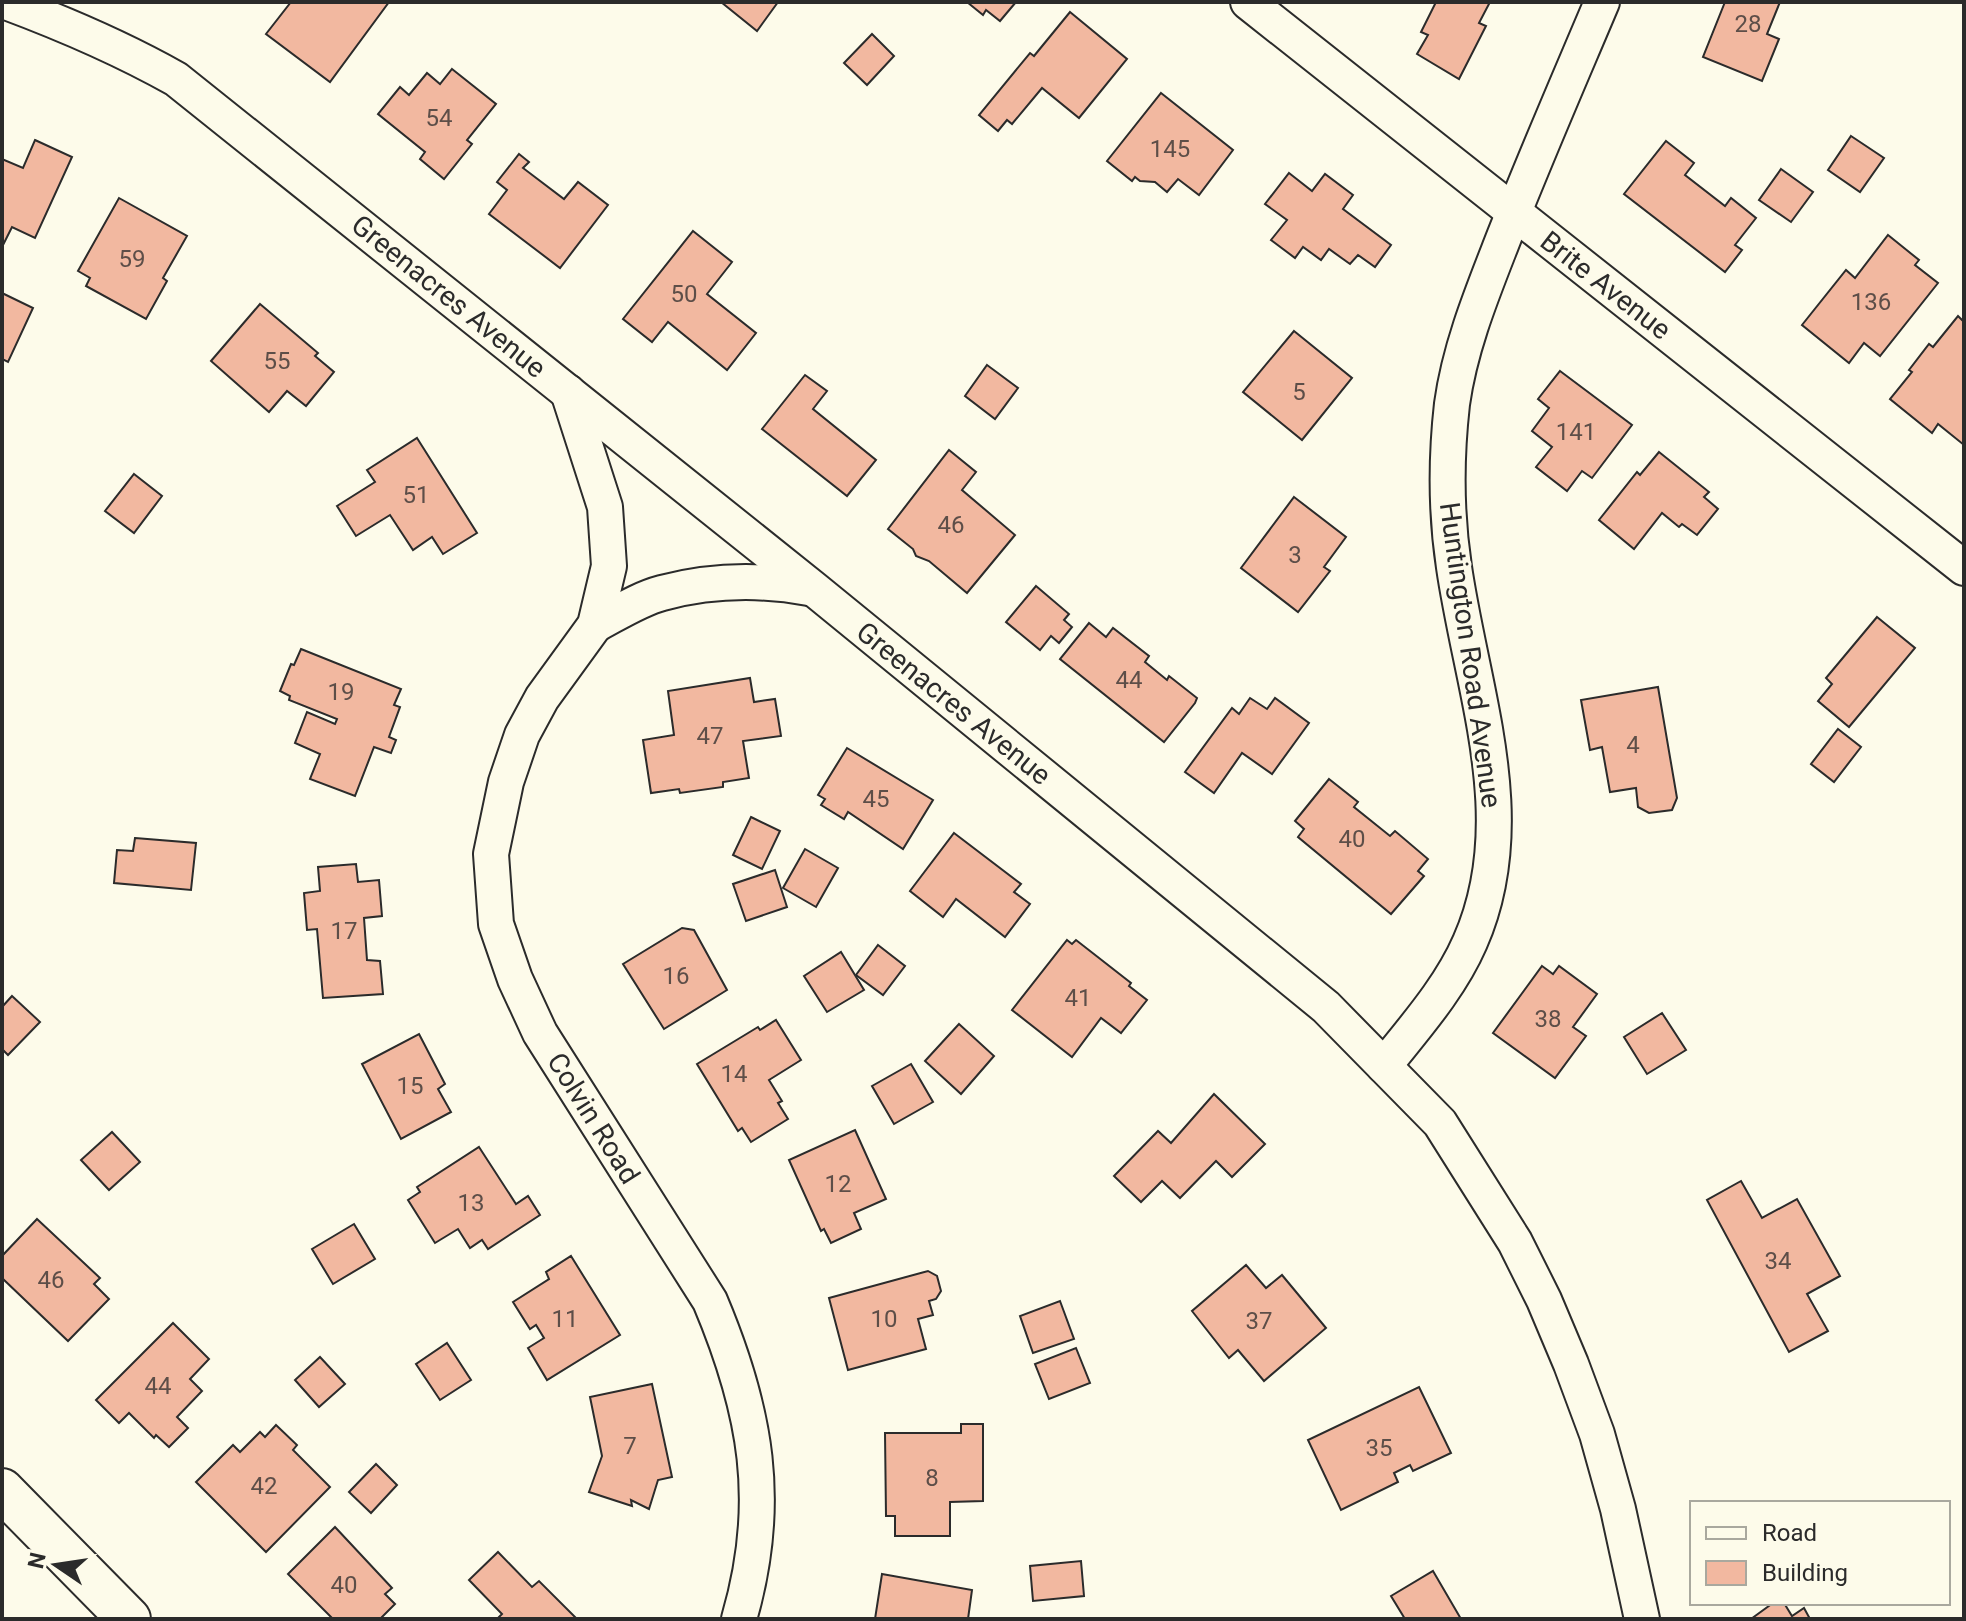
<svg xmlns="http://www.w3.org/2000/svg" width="1966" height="1621" font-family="Roboto,sans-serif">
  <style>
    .building { fill: #f2b8a0; stroke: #2b2b2b; stroke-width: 2 }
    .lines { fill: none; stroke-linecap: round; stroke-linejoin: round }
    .minor-casing { stroke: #2b2b2b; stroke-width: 38 }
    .tertiary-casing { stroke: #2b2b2b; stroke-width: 46 }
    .minor { stroke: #fdfbea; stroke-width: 34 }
    .tertiary { stroke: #fdfbea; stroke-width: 42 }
    .labels { text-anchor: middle; stroke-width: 6; stroke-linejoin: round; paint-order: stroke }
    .number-label { font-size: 24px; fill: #5d4e48 }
    .street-label { font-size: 28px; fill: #2b2b2b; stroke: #fdfbea }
  </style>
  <rect width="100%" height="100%" fill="#fdfbea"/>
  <g class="building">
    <polygon points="291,2 389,2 330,82 266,34"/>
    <polygon points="721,2 778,2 757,31"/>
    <polygon points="967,2 1016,2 1000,21 986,10 983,15"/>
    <polygon points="1436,2 1490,2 1479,23 1486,26 1459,79 1417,54 1428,35 1421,32"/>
    <polygon points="1725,2 1780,2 1767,34 1779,39 1762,81 1703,57"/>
    <polygon points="1070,12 1127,59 1079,118 1042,88 1012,124 1007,120 998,131 979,115 1030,53 1034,56"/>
    <polygon points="872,34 894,56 867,85 844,63"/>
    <polygon points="452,69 496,104 467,140 472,144 444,179 420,159 425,152 378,114 400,87 409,95 427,73 440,84"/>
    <polygon points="1161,93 1233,150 1199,195 1178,179 1167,192 1155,182 1140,181 1135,177 1132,181 1107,161"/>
    <polygon points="1851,136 1884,158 1860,192 1828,170"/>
    <polygon points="35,140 72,157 35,238 12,227 3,245 2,159 23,168"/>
    <polygon points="1666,141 1694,163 1685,175 1725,206 1731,198 1756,218 1735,245 1742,250 1725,272 1624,194"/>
    <polygon points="519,154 529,162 523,168 564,199 578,182 608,205 560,268 489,214 507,190 497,182"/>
    <polygon points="1781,169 1813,192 1791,222 1759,200"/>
    <polygon points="1289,173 1312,191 1325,174 1353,195 1343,209 1391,245 1375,267 1358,255 1350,264 1329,249 1321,260 1303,247 1295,258 1271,240 1287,220 1265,204"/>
    <polygon points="119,198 187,236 163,278 167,281 146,319 86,286 90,278 78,271"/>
    <polygon points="693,231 732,262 707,294 756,333 727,370 668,322 652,342 623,319"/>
    <polygon points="1888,235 1919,260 1915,265 1938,283 1880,356 1864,343 1849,363 1802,325 1846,270 1855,278"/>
    <polygon points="2,293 33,308 8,362 2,359"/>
    <polygon points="260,304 318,353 315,356 334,372 306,406 287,391 269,412 211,361"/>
    <polygon points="1958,316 1964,322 1964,445 1938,424 1932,433 1890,399 1912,372 1909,370 1929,344 1933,347"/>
    <polygon points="1294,331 1352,378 1302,440 1243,392"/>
    <polygon points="987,365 1018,388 995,419 965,396"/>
    <polygon points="1560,371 1632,425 1592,478 1582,471 1567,491 1536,467 1552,447 1532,431 1549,408 1538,399"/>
    <polygon points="805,375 827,391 813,409 876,460 847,496 762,429"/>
    <polygon points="417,438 477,533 443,554 432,537 413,550 390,515 356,536 337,506 375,482 367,470"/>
    <polygon points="949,450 976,472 962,490 1015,535 967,593 929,561 916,556 913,549 888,529"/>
    <polygon points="1659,452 1709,492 1704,497 1718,509 1697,535 1682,524 1679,527 1662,513 1634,549 1599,520 1637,472 1640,475"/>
    <polygon points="134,474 162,496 134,533 105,511"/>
    <polygon points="1294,497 1346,537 1324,567 1330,571 1298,612 1241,568"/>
    <polygon points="1036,586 1069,614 1064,620 1072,627 1059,643 1051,636 1040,650 1006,622"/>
    <polygon points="1877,617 1915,648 1849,727 1818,701 1832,684 1826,678"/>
    <polygon points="1089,623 1106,637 1113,628 1149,656 1145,662 1167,680 1169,676 1197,698 1195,703 1164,742 1060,659"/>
    <polygon points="301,649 401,689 394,705 400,707 389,737 396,740 391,753 374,747 355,796 310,779 320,754 295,743 307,712 335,724 337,719 289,700 290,696 280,691 291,664 294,665"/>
    <polygon points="750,678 754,702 775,699 781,736 743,741 749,778 723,782 723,787 680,793 679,789 651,793 643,740 674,735 668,691"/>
    <polygon points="1658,687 1677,798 1672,810 1649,813 1638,807 1636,788 1610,792 1602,747 1590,750 1581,700"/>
    <polygon points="1250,698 1267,709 1275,698 1309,723 1272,774 1242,753 1214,793 1185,772 1232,708 1239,714"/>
    <polygon points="1838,729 1861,747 1834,782 1811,764"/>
    <polygon points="847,748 933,800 903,849 848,812 844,819 821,805 825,799 818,795"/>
    <polygon points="1329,779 1358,802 1354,807 1390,836 1395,831 1428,859 1418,871 1424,876 1391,914 1298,837 1304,829 1295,821"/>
    <polygon points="751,817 780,831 762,869 733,855"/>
    <polygon points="954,833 1021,884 1014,892 1030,904 1005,937 956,899 943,917 910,891"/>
    <polygon points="135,838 196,843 191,890 114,883 117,850 133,851"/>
    <polygon points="805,849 838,868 816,907 783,888"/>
    <polygon points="356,864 358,882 379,880 382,916 364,918 367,960 380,961 383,994 323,998 317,929 307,930 304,893 320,891 318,867"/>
    <polygon points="775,870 787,907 746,921 733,884"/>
    <polygon points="682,928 694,930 727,990 664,1029 623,964"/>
    <polygon points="1067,940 1072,944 1076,940 1131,983 1129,986 1147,1000 1121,1033 1101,1018 1072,1057 1012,1010"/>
    <polygon points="878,945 905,966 883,995 856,975"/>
    <polygon points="841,952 864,990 827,1012 804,976"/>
    <polygon points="1542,966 1553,974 1559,966 1597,994 1573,1027 1586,1036 1555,1078 1493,1033"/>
    <polygon points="12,996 40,1022 8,1055 2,1049 2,1007"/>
    <polygon points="1662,1013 1686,1050 1647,1074 1624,1037"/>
    <polygon points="776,1020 801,1060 769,1080 782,1101 778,1103 788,1119 751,1142 742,1128 738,1131 697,1064 758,1027 760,1030"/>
    <polygon points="959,1024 994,1056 961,1094 925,1061"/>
    <polygon points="419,1034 445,1084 438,1089 451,1112 401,1139 362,1064"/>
    <polygon points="911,1064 933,1102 894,1124 872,1086"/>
    <polygon points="1214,1094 1265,1144 1232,1177 1216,1161 1180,1198 1162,1181 1141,1202 1114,1176 1158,1131 1171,1143"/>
    <polygon points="855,1130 886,1199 854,1213 861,1229 831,1243 824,1229 821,1231 789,1160"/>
    <polygon points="112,1132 140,1162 109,1190 81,1160"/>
    <polygon points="479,1147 516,1204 528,1196 540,1215 488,1249 482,1240 470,1248 458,1229 435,1243 408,1200 420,1192 417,1187"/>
    <polygon points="1741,1181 1762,1218 1797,1199 1840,1276 1807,1294 1828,1331 1789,1352 1707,1200"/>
    <polygon points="37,1219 100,1278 94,1284 109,1299 68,1341 2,1278 2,1256"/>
    <polygon points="354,1224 375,1259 333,1284 312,1249"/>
    <polygon points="571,1256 620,1335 547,1380 528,1348 544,1338 536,1325 530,1329 513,1302 549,1279 546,1272"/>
    <polygon points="1246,1265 1266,1288 1282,1275 1326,1328 1264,1381 1238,1350 1229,1358 1192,1311"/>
    <polygon points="928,1271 937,1276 941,1291 936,1299 929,1301 933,1315 918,1319 926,1349 848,1370 829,1298"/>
    <polygon points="1060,1301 1074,1339 1033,1353 1020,1316"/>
    <polygon points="173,1323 209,1359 190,1379 202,1391 177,1417 188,1428 169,1447 156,1435 154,1438 129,1413 119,1423 96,1400"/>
    <polygon points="447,1343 471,1380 440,1400 416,1364"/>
    <polygon points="1076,1348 1090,1383 1049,1399 1035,1364"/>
    <polygon points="320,1357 345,1384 319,1407 295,1380"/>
    <polygon points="652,1384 672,1477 658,1480 649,1509 631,1500 632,1506 589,1492 602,1456 590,1397"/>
    <polygon points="1419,1387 1451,1453 1413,1471 1410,1465 1394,1473 1398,1482 1341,1510 1308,1440"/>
    <polygon points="961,1424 983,1424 983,1501 950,1502 950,1536 895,1536 895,1516 886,1516 885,1433 961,1433"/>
    <polygon points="276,1425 297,1445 293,1450 330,1487 266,1552 196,1482 233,1445 240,1452 260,1432 265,1437"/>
    <polygon points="376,1464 397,1485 371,1513 349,1492"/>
    <polygon points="335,1527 392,1588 385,1594 395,1604 380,1619 333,1619 288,1574"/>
    <polygon points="498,1552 532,1587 539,1581 577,1619 497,1619 502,1614 469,1580"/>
    <polygon points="1081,1561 1084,1596 1033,1601 1030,1566"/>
    <polygon points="1433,1571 1461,1619 1405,1619 1391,1596"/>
    <polygon points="882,1574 972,1590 968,1619 875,1619"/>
    <polygon points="1773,1603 1784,1603 1792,1616 1804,1608 1810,1619 1751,1619"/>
  </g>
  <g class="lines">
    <defs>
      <g id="minor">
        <path d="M6 2C65 24 121 48 176 79L814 589 1326 1007 1440 1123 1515 1242 1544 1300 1571 1364 1597 1434 1618 1509 1642 1619"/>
        <polyline points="1248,2 1964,568"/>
        <path d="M568 392 605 507 609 566 595 625 542 698 522 735 506 782 491 854 496 924 515 979 540 1033 710 1301C756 1410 773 1503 739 1619"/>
        <path d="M595 625C616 614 639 599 662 593 711 580 760 579 809 588"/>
        <path d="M1384 1066C1415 1027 1450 988 1470 942 1524 820 1472 691 1454 567 1446 514 1446 457 1452 404 1460 346 1483 291 1504 237 1535 158 1569 80 1602 2"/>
      </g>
      <polyline id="tertiary" points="2,1490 129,1619"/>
    </defs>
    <use href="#minor" class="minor-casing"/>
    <use href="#tertiary" class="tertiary-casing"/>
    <use href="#minor" class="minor"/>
    <use href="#tertiary" class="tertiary"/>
  </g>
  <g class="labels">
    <g class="number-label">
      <text x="1748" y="32">28</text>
      <text x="439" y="126">54</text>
      <text x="1170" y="157">145</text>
      <text x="132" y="267">59</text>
      <text x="684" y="302">50</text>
      <text x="1871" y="310">136</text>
      <text x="277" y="369">55</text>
      <text x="1299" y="400">5</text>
      <text x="1576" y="440">141</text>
      <text x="416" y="503">51</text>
      <text x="951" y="533">46</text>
      <text x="1295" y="563">3</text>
      <text x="1129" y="688">44</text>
      <text x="341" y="700">19</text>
      <text x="710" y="744">47</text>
      <text x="1633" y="753">4</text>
      <text x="876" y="807">45</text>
      <text x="1352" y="847">40</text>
      <text x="344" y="939">17</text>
      <text x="676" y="984">16</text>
      <text x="1078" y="1006">41</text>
      <text x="1548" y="1027">38</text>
      <text x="734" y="1082">14</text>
      <text x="410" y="1094">15</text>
      <text x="838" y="1192">12</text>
      <text x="471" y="1211">13</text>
      <text x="1778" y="1269">34</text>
      <text x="51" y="1288">46</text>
      <text x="565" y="1327">11</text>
      <text x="884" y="1327">10</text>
      <text x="1259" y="1329">37</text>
      <text x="158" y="1394">44</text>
      <text x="630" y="1454">7</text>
      <text x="1379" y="1456">35</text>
      <text x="932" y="1486">8</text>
      <text x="264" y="1494">42</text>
      <text x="344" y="1593">40</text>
    </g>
    <g class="street-label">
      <text transform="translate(1606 285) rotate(38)" y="10">Brite Avenue</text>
      <text transform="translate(449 296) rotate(39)" y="10">Greenacres Avenue</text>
      <text transform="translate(1471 655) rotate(82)" y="10">Huntington Road Avenue</text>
      <text transform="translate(954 703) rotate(39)" y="10">Greenacres Avenue</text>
      <text transform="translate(594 1118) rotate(58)" y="10">Colvin Road</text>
    </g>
  </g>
  <rect width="1966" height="1621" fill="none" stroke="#2b2b2b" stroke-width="8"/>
  <rect x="1690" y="1501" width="260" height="104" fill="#fdfbea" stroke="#a9a89e" stroke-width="2"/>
  <rect x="1706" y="1527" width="40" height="12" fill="#fdfbea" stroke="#a9a89e" stroke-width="2"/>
  <text x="1762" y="1541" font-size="24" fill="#2b2b2b">Road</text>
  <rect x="1706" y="1561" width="40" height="24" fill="#f2b8a0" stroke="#a9a89e" stroke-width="2"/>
  <text x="1762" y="1581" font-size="24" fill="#2b2b2b">Building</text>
  <g transform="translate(56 1565) rotate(283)" stroke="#fdfbea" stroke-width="6" paint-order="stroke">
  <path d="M0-6L14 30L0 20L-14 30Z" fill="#2b2b2b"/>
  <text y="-12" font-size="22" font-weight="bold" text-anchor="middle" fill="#2b2b2b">N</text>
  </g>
</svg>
